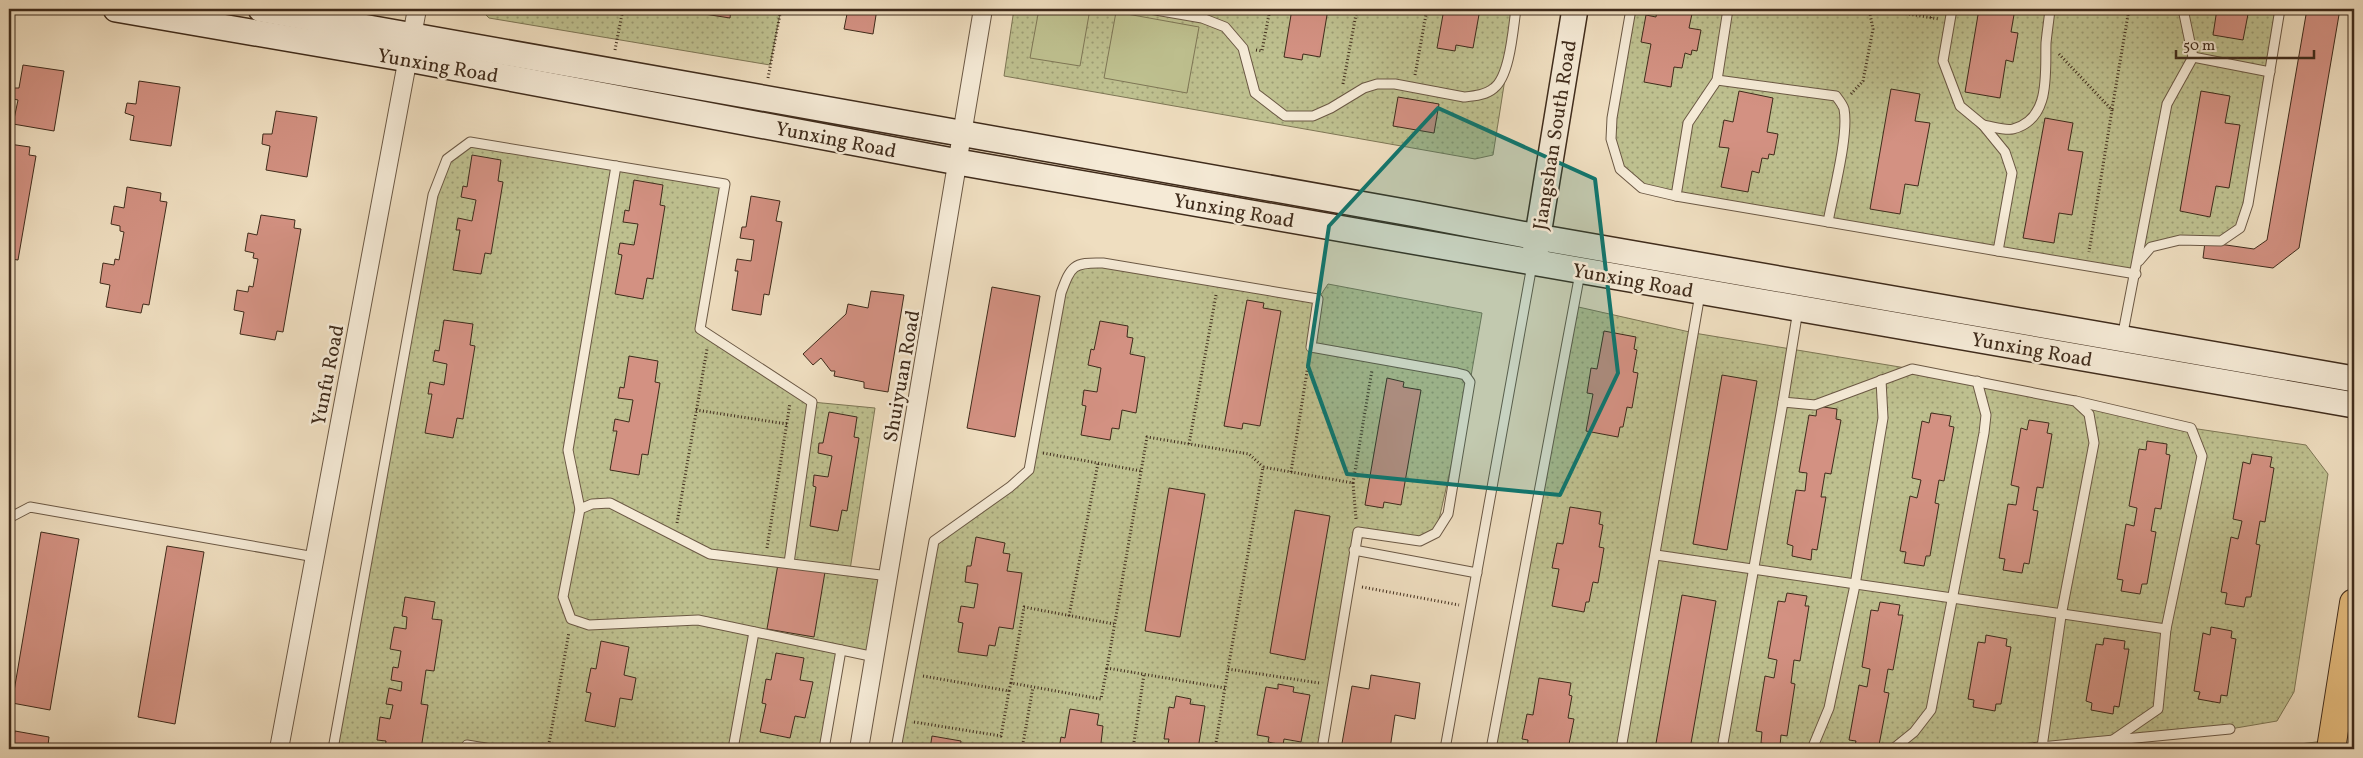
<svg xmlns="http://www.w3.org/2000/svg" width="2363" height="758" font-family="Vollkorn,serif">
  <style>
    .grass { fill: url(#grass-dots); stroke: #7e7655 }
    .forest { fill: url(#forest-firs); stroke: #7e7655 }
    .pitch { fill: #bec08f; stroke: #7e7655 }
    .building { fill: #d39182; stroke: #3f2b1b }
    .lines { fill: none; stroke-linecap: round; stroke-linejoin: round }
    .lane-casing { stroke: #6b5844; stroke-width: 11 }
    .street-casing { stroke: #6b5844; stroke-width: 20 }
    .secondary-casing { stroke: #3f2b1b; stroke-width: 28 }
    .primary-casing { stroke: #3f2b1b; stroke-width: 30 }
    .path { stroke: #3f2b1b; stroke-width: 3; stroke-dasharray: 1 2.5; stroke-linecap: butt }
    .lane { stroke: #f5ead6; stroke-width: 9 }
    .street { stroke: #f5ead6; stroke-width: 18 }
    .secondary { stroke: #f5ead6; stroke-width: 25 }
    .primary { stroke: #e8bf80; stroke-width: 28 }
    .marked { fill: #0f766e; fill-opacity: 0.2; stroke: #0f766e; stroke-width: 4; stroke-linejoin: round }
    .labels { text-anchor: middle; stroke-width: 5; stroke-linejoin: round; paint-order: stroke }
    .street-label { font-size: 20px; fill: #3f2b1b; stroke: #f5ead6 }
  </style>
  <defs>
    <pattern id="grass-dots" width="8" height="8" patternUnits="userSpaceOnUse" patternTransform="scale(1.25)"><rect width="8" height="8" fill="#bec08f"/><path d="M2 2h.1M6 6h.1" fill="none" stroke="#9c9c74" stroke-width="1.8" stroke-linecap="round"/></pattern>
    <pattern id="forest-firs" width="22" height="20" patternUnits="userSpaceOnUse" patternTransform="scale(1.25)"><rect width="22" height="20" fill="#bec08f"/><path d="M5 1l3.5 6h-7zM16 11l3.5 6h-7z" fill="#9c9c74"/></pattern>
  </defs>
  <rect width="100%" height="100%" fill="#efdec0"/>
  <filter id="stains"><feTurbulence type="fractalNoise" baseFrequency=".004" numOctaves="4"/><feColorMatrix values="0 0 0 0 .2 0 0 0 0 .09 0 0 0 0 .02 0 0 0 .5 -.17"/></filter>
  <radialGradient id="worn" r=".72"><stop offset=".6" stop-color="#630" stop-opacity="0"/><stop offset="1" stop-color="#630" stop-opacity=".3"/></radialGradient>
  <g class="grass">
    <polygon points="480,9 781,9 770,65 489,18"/>
    <polygon points="1014,9 1516,9 1493,155 1475,159 1004,76"/>
    <polygon points="1631,9 2280,9 2240,228 2221,241 2180,240 2151,247 2139,262 2136,274 1642,188 1620,169 1611,139"/>
    <polygon points="470,142 725,184 700,329 812,402 875,408 850,570 889,576 875,657 841,650 824,749 335,749 433,195 447,159"/>
    <polygon points="1082,262 1318,299 1328,284 1482,313 1470,382 1436,533 1420,541 1358,532 1322,749 896,749 934,541 1029,470 1061,293"/>
    <polygon points="1574,306 1694,333 1912,369 2191,428 2306,445 2328,474 2294,692 2277,721 2230,729 2020,749 1491,749"/>
  </g>
  <polygon class="forest" points="2333,740 2331,749 2258,749"/>
  <g class="pitch">
    <polygon points="1039,9 1090,9 1080,66 1030,58"/>
    <polygon points="1116,12 1199,27 1187,93 1104,78"/>
  </g>
  <g class="building">
    <polygon points="685,9 731,9 730,18 685,11"/>
    <polygon points="848,9 877,9 873,34 844,29"/>
    <polygon points="1292,9 1328,9 1320,57 1303,54 1302,60 1284,57"/>
    <polygon points="1444,9 1480,9 1473,48 1456,45 1455,51 1437,48"/>
    <polygon points="1657,9 1693,9 1689,28 1701,30 1697,51 1692,50 1691,55 1685,53 1682,68 1674,67 1671,87 1644,82 1651,44 1641,42 1646,15 1656,17"/>
    <polygon points="1979,9 2015,9 2011,32 2018,33 2013,62 2006,60 2000,98 1965,92"/>
    <polygon points="2217,9 2262,9 2262,11 2249,9 2243,40 2213,35"/>
    <polygon points="2307,9 2340,9 2299,248 2273,268 2203,258 2205,242 2254,249 2267,240"/>
    <polygon points="23,65 64,71 54,131 13,124 18,100 9,98 11,88 19,88"/>
    <polygon points="139,81 180,87 171,146 130,140 134,116 125,113 127,103 136,104"/>
    <polygon points="1891,89 1920,94 1915,121 1930,123 1918,186 1905,184 1900,214 1870,209"/>
    <polygon points="1739,91 1773,98 1767,132 1778,134 1774,155 1769,154 1768,159 1762,158 1759,173 1752,171 1748,192 1721,187 1729,148 1719,147 1724,120 1733,122"/>
    <polygon points="2201,91 2230,96 2225,123 2240,125 2229,188 2216,186 2210,217 2180,211"/>
    <polygon points="1398,97 1439,104 1434,133 1393,126"/>
    <polygon points="276,111 317,117 307,177 266,170 270,146 262,144 263,134 272,134"/>
    <polygon points="2045,118 2073,123 2068,150 2083,152 2072,215 2059,213 2054,243 2023,238"/>
    <polygon points="9,144 30,147 29,155 36,156 18,260 11,259 10,267"/>
    <polygon points="472,155 501,160 498,181 503,182 491,254 485,253 481,274 453,270 460,230 456,230 458,218 472,221 476,200 461,197 463,186 467,187"/>
    <polygon points="634,180 663,185 660,205 665,206 653,279 647,278 643,299 615,294 622,255 618,254 620,243 634,245 638,224 623,222 625,210 629,211"/>
    <polygon points="127,187 161,193 160,201 167,202 149,305 143,304 141,313 106,307 110,285 100,283 103,263 114,265 115,259 119,260 124,232 120,231 120,226 111,224 114,206 124,208"/>
    <polygon points="751,196 780,201 776,221 782,222 769,295 764,294 761,315 732,310 738,271 735,271 737,259 751,261 754,240 740,238 742,227 746,227"/>
    <polygon points="261,215 295,220 294,228 301,229 283,332 277,331 275,340 240,334 244,312 234,310 237,290 248,292 249,286 253,287 258,259 253,258 254,253 245,251 248,233 257,235"/>
    <polygon points="992,287 1040,296 1015,437 967,428"/>
    <polygon points="871,291 904,295 888,392 864,388 864,382 834,376 835,371 831,371 821,358 813,365 803,354 846,314 848,304 868,308"/>
    <polygon points="1247,300 1264,303 1263,308 1281,311 1260,426 1243,423 1242,429 1224,426"/>
    <polygon points="444,320 473,324 470,345 475,346 463,419 457,418 453,438 425,433 432,394 428,394 430,382 444,385 447,364 433,361 435,350 439,351"/>
    <polygon points="1100,321 1128,326 1127,337 1133,338 1130,354 1145,357 1136,413 1122,410 1119,429 1112,428 1110,440 1081,435 1086,406 1082,405 1084,390 1097,392 1101,368 1088,365 1091,349 1094,350"/>
    <polygon points="1604,331 1636,337 1634,349 1637,350 1633,372 1638,373 1632,408 1627,407 1623,427 1620,427 1618,437 1586,431 1593,394 1587,393 1591,368 1597,369"/>
    <polygon points="629,356 658,361 655,382 660,383 648,455 642,454 639,475 610,470 617,431 613,431 615,419 629,422 633,400 618,398 620,387 624,388"/>
    <polygon points="1722,375 1757,381 1727,550 1693,544"/>
    <polygon points="1387,378 1404,382 1403,387 1421,390 1401,505 1384,502 1383,508 1365,505"/>
    <polygon points="1817,406 1837,409 1836,419 1841,420 1831,474 1825,473 1821,497 1826,497 1817,550 1812,549 1811,560 1792,556 1793,546 1787,544 1796,490 1805,491 1807,473 1799,472 1809,415 1816,416"/>
    <polygon points="829,412 857,417 854,437 859,438 847,511 842,510 838,531 810,526 816,487 813,486 814,475 828,477 832,456 818,453 819,443 823,443"/>
    <polygon points="1931,413 1951,416 1949,426 1954,427 1944,481 1939,480 1935,503 1939,504 1930,556 1926,556 1924,566 1904,563 1906,552 1900,551 1910,496 1917,498 1921,480 1912,478 1922,421 1929,423"/>
    <polygon points="2029,420 2049,423 2047,433 2052,434 2043,488 2037,487 2033,510 2038,511 2029,564 2024,563 2022,573 2003,570 2005,559 1999,558 2008,504 2016,505 2019,487 2011,485 2021,428 2027,430"/>
    <polygon points="2147,441 2167,444 2166,454 2170,455 2161,509 2155,508 2151,531 2156,532 2147,584 2142,584 2140,594 2121,591 2123,580 2117,579 2126,524 2134,526 2137,508 2129,506 2139,449 2146,450"/>
    <polygon points="2252,454 2272,457 2270,467 2274,468 2265,522 2260,521 2256,544 2260,545 2251,597 2246,597 2244,607 2225,604 2227,593 2221,592 2231,537 2238,539 2242,521 2233,519 2243,462 2250,464"/>
    <polygon points="1169,488 1205,494 1180,637 1145,631"/>
    <polygon points="1570,507 1601,512 1599,524 1603,525 1599,547 1604,548 1598,583 1593,582 1589,602 1586,602 1584,612 1552,606 1559,569 1552,568 1557,543 1563,544"/>
    <polygon points="1295,510 1330,516 1305,660 1270,653"/>
    <polygon points="41,532 79,539 50,710 12,703"/>
    <polygon points="976,537 1005,543 1003,553 1010,554 1007,571 1022,573 1013,629 999,627 995,646 989,645 987,656 958,652 963,623 958,622 961,606 974,608 978,584 965,582 967,566 971,566"/>
    <polygon points="167,546 204,552 175,724 138,717"/>
    <polygon points="778,564 825,572 814,637 767,629"/>
    <polygon points="1787,593 1807,596 1805,606 1809,606 1800,661 1794,660 1791,683 1795,684 1787,736 1781,735 1780,746 1761,743 1762,732 1756,731 1765,676 1774,678 1777,660 1768,658 1778,601 1785,602"/>
    <polygon points="1682,595 1716,601 1690,749 1655,749"/>
    <polygon points="405,597 435,602 432,619 442,620 434,671 426,670 421,704 428,705 421,749 385,749 386,741 377,740 380,717 390,719 393,705 386,704 389,688 401,691 402,682 391,680 393,667 398,668 401,651 390,649 394,627 406,629 407,617 402,616"/>
    <polygon points="1880,602 1900,605 1898,615 1903,615 1893,670 1888,669 1884,692 1889,693 1879,745 1875,744 1874,749 1854,749 1856,741 1849,740 1859,685 1867,687 1870,669 1862,667 1871,610 1878,611"/>
    <polygon points="2211,627 2232,631 2231,638 2236,639 2227,696 2221,695 2220,703 2198,699 2200,692 2194,691 2203,633 2210,635"/>
    <polygon points="1986,635 2007,639 2006,646 2011,647 2001,704 1996,704 1995,711 1973,707 1974,700 1968,699 1978,642 1985,643"/>
    <polygon points="2104,638 2125,641 2124,649 2129,649 2119,707 2114,706 2113,714 2091,710 2092,703 2086,701 2096,644 2103,645"/>
    <polygon points="601,641 629,647 624,675 636,678 632,700 620,698 615,727 585,721 591,693 586,692 591,668 596,669"/>
    <polygon points="776,653 804,658 800,680 813,682 805,718 795,716 790,738 760,732 766,704 762,703 766,679 771,680"/>
    <polygon points="1371,675 1420,683 1415,719 1395,715 1390,749 1341,749 1352,686 1369,689"/>
    <polygon points="1539,678 1571,683 1569,695 1572,696 1568,718 1574,719 1568,749 1527,749 1528,740 1522,739 1527,714 1533,715"/>
    <polygon points="1278,684 1294,687 1293,692 1310,695 1301,742 1284,739 1283,745 1268,742 1269,737 1257,735 1266,687 1278,689"/>
    <polygon points="1176,696 1191,699 1190,704 1205,706 1198,749 1167,749 1169,739 1164,739 1169,707 1174,708"/>
    <polygon points="1070,709 1099,714 1097,725 1103,726 1101,743 1116,745 1115,749 1059,749 1061,737 1065,738"/>
    <polygon points="15,731 49,737 48,745 55,746 55,749 12,749"/>
    <polygon points="932,736 961,741 960,749 930,749"/>
  </g>
  <g class="lines">
    <defs>
      <g id="lane">
        <path d="M1150 9 1202 18 1225 27 1243 48 1255 93 1285 116H1313L1331 108 1364 88 1377 84H1395L1464 97C1474 96 1486 95 1494 88 1510 76 1513 29 1516 9"/>
        <polyline points="1631,9 1612,118 1611,139 1620,169 1642,188 1676,196"/>
        <polyline points="1728,9 1717,80 1688,123 1676,196 1998,251 2012,173 2005,152 1983,125 1960,106 1943,61 1952,9"/>
        <polyline points="2193,57 2270,72"/>
        <path d="M1717 80 1836 96C1839 100 1843 105 1844 109 1849 135 1833 194 1828 222"/>
        <path d="M1983 125C1991 126 2005 131 2013 129 2051 119 2045 74 2046 43 2047 32 2049 20 2050 9"/>
        <polyline points="1998,251 2136,274"/>
        <polyline points="2139,261 2151,247 2180,240 2221,241 2240,228 2248,204 2280,9"/>
        <polyline points="1798,310 1783,402 1815,405 1912,369 2075,401 2089,414 2094,443 2061,616 2042,747"/>
        <polyline points="2122,338 2167,104 2193,57 2183,9"/>
        <polyline points="2076,401 2191,428 2202,456 2166,629 2158,709 2113,740"/>
        <polyline points="580,509 568,450 616,166"/>
        <polyline points="9,520 11,517 30,507 315,557"/>
        <polyline points="1354,550 1477,573"/>
        <polyline points="1656,555 2166,629"/>
        <polyline points="875,657 698,620 589,625 571,619 563,597 580,509 592,504 610,503 710,554 889,576"/>
        <polyline points="333,749 433,195 447,159 470,142 725,184 700,329 812,402 789,563"/>
        <polyline points="466,749 467,745 491,749"/>
        <polyline points="733,749 754,632"/>
        <polyline points="824,749 841,650"/>
        <path d="M896 749 934 541 1010 487 1029 470 1061 293C1071 266 1073 262 1103 263L1318 299 1311 347 1457 373 1465 375 1470 382 1448 514 1436 533 1420 541 1358 532 1322 749"/>
        <polyline points="1445,749 1532,265"/>
        <polyline points="1491,749 1580,273"/>
        <polyline points="1621,749 1700,294"/>
        <polyline points="1722,749 1783,402"/>
        <polyline points="1812,749 1829,708 1855,585 1883,418 1881,380"/>
        <polyline points="1893,749 1914,732 1931,710 1984,433 1986,415 1977,381"/>
        <polyline points="2020,749 2230,729"/>
      </g>
      <g id="street">
        <polyline points="279,749 417,9"/>
        <polyline points="859,749 983,9"/>
      </g>
      <g id="secondary">
        <polyline points="116,9 408,59 958,162 2354,405"/>
        <polyline points="261,9 1416,214 1537,237 2354,379"/>
        <polyline points="1535,253 1575,9"/>
      </g>
      <polyline id="primary" points="2331,749 2354,603"/>
    </defs>
    <use href="#lane" class="lane-casing"/>
    <use href="#street" class="street-casing"/>
    <use href="#secondary" class="secondary-casing"/>
    <use href="#primary" class="primary-casing"/>
    <g class="path">
      <polyline points="1878,9 1939,19"/>
      <polyline points="1931,18 1932,9"/>
      <polyline points="615,50 623,9"/>
      <polyline points="1256,50 1262,51 1270,9"/>
      <polyline points="2059,54 2112,110 2089,252"/>
      <polyline points="1415,75 1427,9"/>
      <polyline points="768,78 781,9"/>
      <polyline points="1343,84 1357,9"/>
      <polyline points="1851,94 1863,81 1873,29 1869,9"/>
      <polyline points="2112,109 2129,9"/>
      <polyline points="696,410 787,424"/>
      <polyline points="1189,444 1216,295"/>
      <polyline points="1043,453 1141,471"/>
      <polyline points="1291,472 1309,359"/>
      <polyline points="1353,483 1356,519"/>
      <polyline points="677,523 707,349"/>
      <polyline points="767,548 790,403"/>
      <polyline points="1362,587 1459,605"/>
      <polyline points="1069,616 1098,463"/>
      <polyline points="923,676 1009,691 1011,683 1101,699 1107,668"/>
      <polyline points="1011,683 1024,607 1114,624"/>
      <polyline points="1319,683 1228,669 1263,467 1353,483 1372,370"/>
      <polyline points="1225,688 1107,668 1147,437 1249,454 1263,467"/>
      <polyline points="914,722 1001,736 1009,691"/>
      <polyline points="548,749 569,632"/>
      <polyline points="1022,749 1033,687"/>
      <polyline points="1133,749 1144,674"/>
      <polyline points="1215,749 1228,669"/>
    </g>
    <use href="#lane" class="lane"/>
    <use href="#street" class="street"/>
    <use href="#secondary" class="secondary"/>
    <use href="#primary" class="primary"/>
  </g>
  <path class="marked" d="M1438 108 1595 179 1618 373 1560 495 1347 474 1308 366 1329 226Z"/>
  <g class="labels">
    <g class="street-label">
      <text transform="translate(438 65) rotate(10)" y="7">Yunxing Road</text>
      <text transform="translate(1554 135) rotate(-81)" y="7">Jiangshan South Road</text>
      <text transform="translate(836 139) rotate(11)" y="7">Yunxing Road</text>
      <text transform="translate(1234 210) rotate(10)" y="7">Yunxing Road</text>
      <text transform="translate(1633 280) rotate(10)" y="7">Yunxing Road</text>
      <text transform="translate(2032 349) rotate(10)" y="7">Yunxing Road</text>
      <text transform="translate(327 375) rotate(-79)" y="7">Yunfu Road</text>
      <text transform="translate(901 376) rotate(-80)" y="7">Shuiyuan Road</text>
    </g>
  </g>
  <rect width="2363" height="758" fill="none" stroke="#efdec0" stroke-width="30"/>
  <rect x="10" y="10" width="2343" height="738" fill="none" stroke="#3f2b1b" stroke-width="2.5"/>
  <rect x="15" y="15" width="2333" height="728" fill="none" stroke="#3f2b1b"/>
  <path d="M2176 50v8h138v-8" fill="none" stroke="#3f2b1b" stroke-width="2.5"/>
  <text x="2183" y="50" font-size="15" fill="#3f2b1b" stroke="#f5ead6" stroke-width="4" paint-order="stroke">50 m</text>
  <rect width="100%" height="100%" filter="url(#stains)"/>
  <rect width="100%" height="100%" fill="url(#worn)"/>
</svg>
